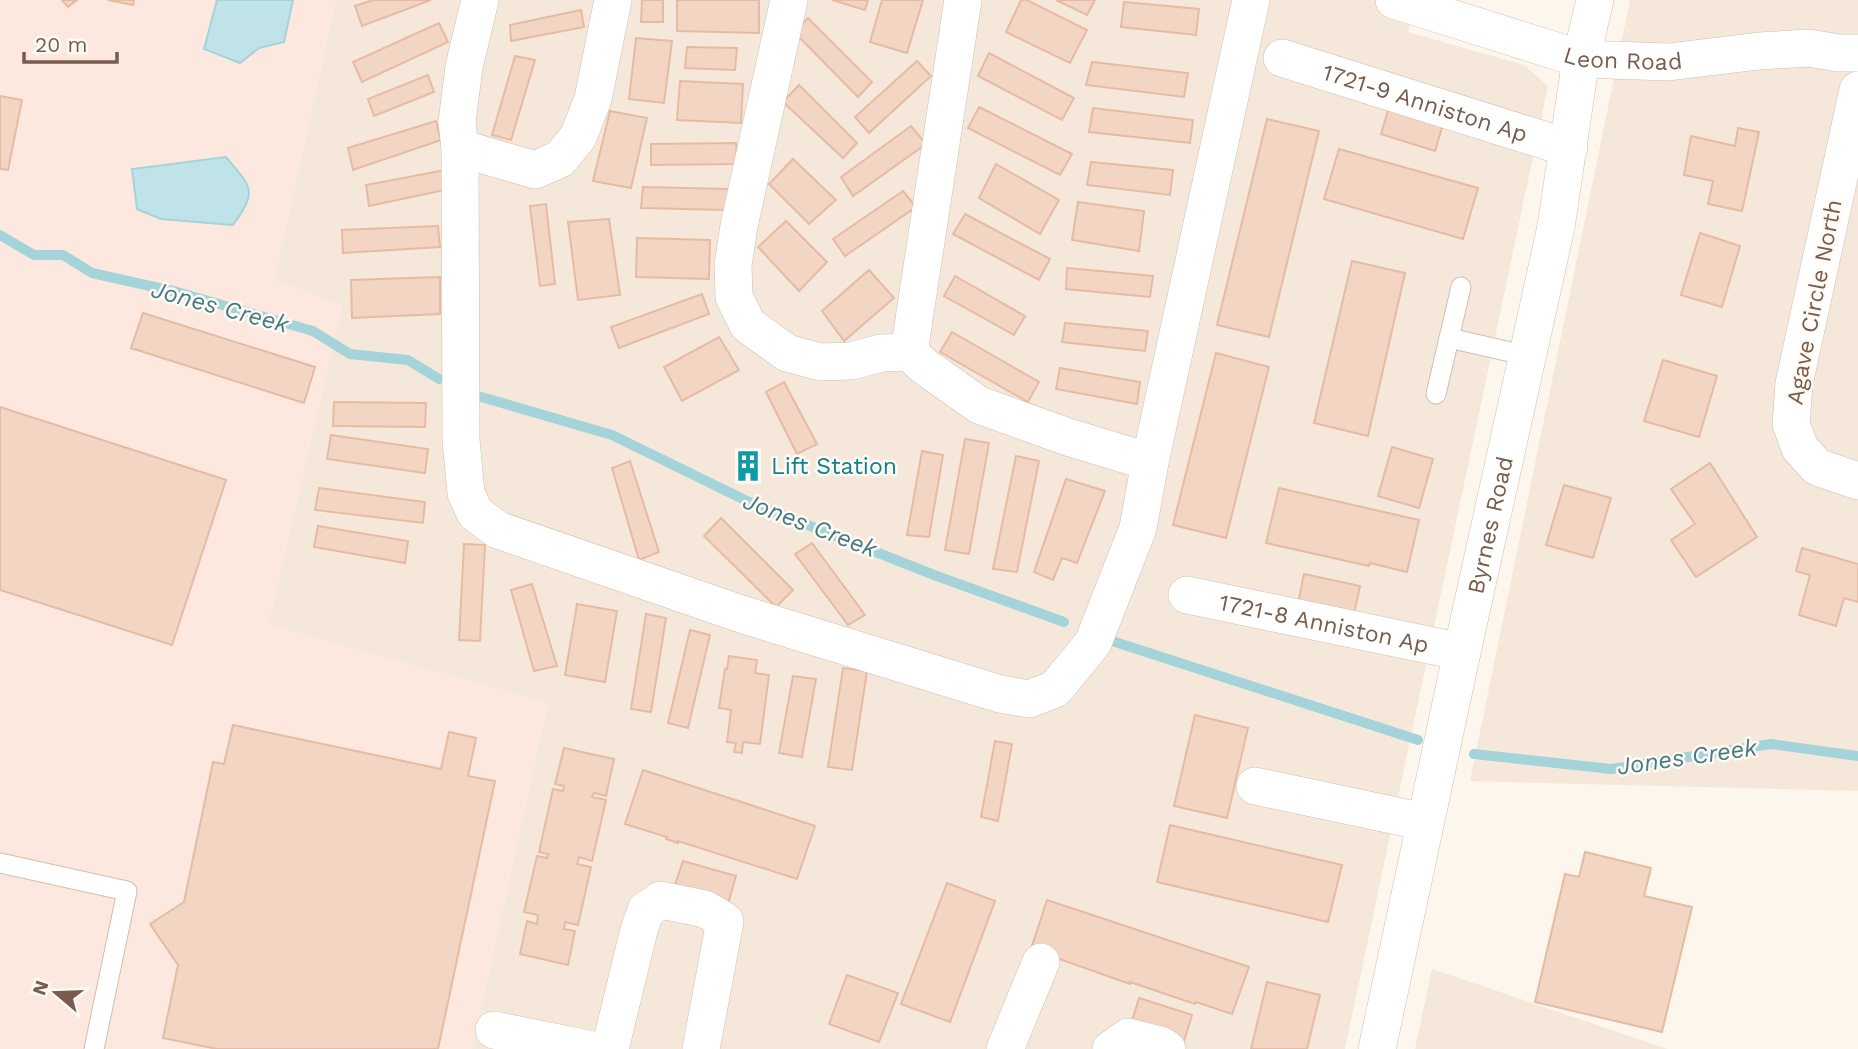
<svg xmlns="http://www.w3.org/2000/svg" width="1858" height="1049" font-family="'Work Sans',sans-serif">
  <style>
    .residential { fill: #f5e8da }
    .commercial { fill: #fde8e0 }
    .water { fill: #bfe3e8; stroke: #a5d3da; stroke-width: 2 }
    .lines { fill: none; stroke-linecap: round; stroke-linejoin: round }
    .stream { stroke: #a5d3da; stroke-width: 10 }
    .building { fill: #f3d5c3; stroke: #e6bba3; stroke-width: 2 }
    .service-casing { stroke: #d1beb0; stroke-width: 21 }
    .minor-casing { stroke: #d1beb0; stroke-width: 38 }
    .service { stroke: #fff; stroke-width: 19 }
    .minor { stroke: #fff; stroke-width: 37 }
    .labels { text-anchor: middle; stroke-width: 5; stroke-linejoin: round; paint-order: stroke }
    .street-label { font-size: 23px; fill: #7a5c4d; stroke: #fffaf3 }
    .culture-label { font-size: 23px; fill: #0d838f; stroke: #fffaf3; text-anchor: start }
    .water-label { font-size: 24px; font-style: italic; fill: #437c86; stroke: #fffaf3 }
  </style>
  <rect width="100%" height="100%" fill="#fdf6ec"/>
  <g class="residential">
    <polygon points="336,0 1415,0 1408,32 1524,65 1548,86 1345,1049 472,1049 548,703 268,625 342,306 274,280"/>
    <polygon points="1630,0 1858,0 1858,791 1470,781"/>
    <polygon points="1432,969 1668,1049 1415,1049"/>
  </g>
  <polygon class="commercial" points="0,0 336,0 274,280 343,305 268,625 548,703 472,1049 0,1049"/>
  <g class="water">
    <polygon points="217,0 293,0 284,42 259,48 240,63 204,49"/>
    <path d="M226 157C252 188 258 190 233 225L161 219 137 209 132 169Z"/>
  </g>
  <g class="lines">
    <g class="stream">
      <polyline points="0,235 34,255 63,255 92,273 177,292 313,331 350,354 408,360 439,379"/>
      <polyline points="478,396 612,435 747,501 934,575 1064,622"/>
      <polyline points="1109,640 1418,740"/>
      <polyline points="1474,754 1611,769 1771,744 1858,756"/>
    </g>
  </g>
  <g class="building">
    <polygon points="62,0 77,0 68,7"/>
    <polygon points="108,0 134,0 133,5"/>
    <polygon points="373,0 431,0 362,26 355,6"/>
    <polygon points="642,0 663,0 663,22 641,22"/>
    <polygon points="677,0 759,0 759,33 677,31"/>
    <polygon points="832,0 868,0 865,10"/>
    <polygon points="882,0 923,0 907,53 870,42"/>
    <polygon points="1021,0 1027,0 1087,30 1070,63 1006,32"/>
    <polygon points="1056,0 1095,0 1087,15"/>
    <polygon points="1124,2 1199,9 1196,35 1121,27"/>
    <polygon points="581,10 584,27 511,41 510,25"/>
    <polygon points="808,18 872,82 858,97 794,32"/>
    <polygon points="439,23 448,42 362,82 353,62"/>
    <polygon points="636,38 672,41 664,103 629,99"/>
    <polygon points="687,47 737,48 735,70 685,68"/>
    <polygon points="989,53 1074,98 1062,120 978,76"/>
    <polygon points="515,56 535,60 511,140 492,135"/>
    <polygon points="917,61 931,76 869,133 855,117"/>
    <polygon points="1092,62 1188,73 1184,97 1086,85"/>
    <polygon points="428,75 434,92 374,116 368,99"/>
    <polygon points="680,81 743,84 741,123 677,120"/>
    <polygon points="799,85 857,143 843,158 783,102"/>
    <polygon points="0,96 22,100 8,170 0,169"/>
    <polygon points="979,107 1072,154 1060,175 968,128"/>
    <polygon points="1389,107 1443,124 1435,151 1381,134"/>
    <polygon points="1093,108 1193,120 1190,143 1089,132"/>
    <polygon points="610,111 647,118 631,188 593,181"/>
    <polygon points="1267,119 1319,131 1269,337 1217,325"/>
    <polygon points="436,121 441,140 353,170 348,148"/>
    <polygon points="911,126 926,144 853,196 841,177"/>
    <polygon points="1738,128 1759,132 1742,211 1708,204 1713,181 1684,175 1691,136 1735,146"/>
    <polygon points="736,143 737,164 651,165 651,144"/>
    <polygon points="1339,149 1478,188 1463,239 1324,199"/>
    <polygon points="793,159 836,200 809,224 769,184"/>
    <polygon points="1091,162 1173,170 1170,195 1087,185"/>
    <polygon points="996,164 1059,200 1040,234 979,198"/>
    <polygon points="451,169 454,188 369,206 366,185"/>
    <polygon points="643,187 729,189 728,210 641,208"/>
    <polygon points="903,191 916,207 845,256 833,239"/>
    <polygon points="1078,202 1144,211 1139,251 1072,240"/>
    <polygon points="546,204 555,284 540,286 530,206"/>
    <polygon points="965,214 1050,259 1039,280 953,234"/>
    <polygon points="609,219 620,295 578,300 568,222"/>
    <polygon points="786,221 827,262 799,291 758,247"/>
    <polygon points="438,226 440,247 343,253 342,230"/>
    <polygon points="1700,233 1740,246 1722,307 1681,295"/>
    <polygon points="637,238 710,240 709,279 636,277"/>
    <polygon points="1352,261 1405,273 1368,436 1314,423"/>
    <polygon points="1067,268 1153,276 1150,297 1066,289"/>
    <polygon points="869,270 894,298 844,341 822,311"/>
    <polygon points="955,276 1025,316 1014,335 944,296"/>
    <polygon points="440,277 440,314 352,318 351,280"/>
    <polygon points="702,294 709,314 619,348 611,327"/>
    <polygon points="143,313 315,367 304,403 131,348"/>
    <polygon points="1065,323 1148,331 1145,351 1062,342"/>
    <polygon points="952,332 1039,382 1028,402 940,352"/>
    <polygon points="719,337 739,370 682,401 664,367"/>
    <polygon points="1216,353 1269,367 1226,538 1173,525"/>
    <polygon points="1663,360 1717,376 1699,437 1644,421"/>
    <polygon points="1060,368 1140,382 1137,404 1056,389"/>
    <polygon points="784,382 817,444 797,454 766,392"/>
    <polygon points="334,402 426,403 425,427 333,426"/>
    <polygon points="0,407 226,480 172,645 0,590"/>
    <polygon points="331,435 428,449 425,473 327,459"/>
    <polygon points="965,439 989,443 969,554 945,550"/>
    <polygon points="1392,447 1433,459 1419,508 1378,496"/>
    <polygon points="922,451 943,455 929,537 907,535"/>
    <polygon points="744,455 759,460 752,477 737,472"/>
    <polygon points="1016,456 1039,461 1017,572 993,569"/>
    <polygon points="630,461 659,552 639,560 612,468"/>
    <polygon points="1710,463 1757,537 1696,577 1671,540 1695,524 1671,489"/>
    <polygon points="1066,479 1105,491 1077,563 1062,558 1053,580 1034,572"/>
    <polygon points="1564,485 1611,498 1593,558 1546,545"/>
    <polygon points="319,488 425,502 423,523 315,510"/>
    <polygon points="1279,488 1419,520 1407,572 1370,563 1369,566 1266,543"/>
    <polygon points="721,518 793,590 776,607 704,536"/>
    <polygon points="318,526 408,541 405,563 314,547"/>
    <polygon points="812,543 865,615 848,625 795,554"/>
    <polygon points="464,544 485,545 480,641 459,640"/>
    <polygon points="1802,548 1858,564 1858,602 1844,598 1836,626 1799,615 1810,575 1796,571"/>
    <polygon points="1304,574 1360,586 1354,614 1298,603"/>
    <polygon points="532,584 557,666 534,671 511,590"/>
    <polygon points="577,604 617,611 605,682 565,675"/>
    <polygon points="646,614 666,618 651,712 631,709"/>
    <polygon points="690,630 710,635 688,728 668,723"/>
    <polygon points="729,656 757,660 755,673 769,675 760,744 743,742 742,753 734,752 736,743 727,742 731,710 719,708 725,669 727,669"/>
    <polygon points="843,668 867,671 852,770 828,767"/>
    <polygon points="793,676 816,679 802,757 779,753"/>
    <polygon points="1195,715 1248,728 1227,818 1174,806"/>
    <polygon points="233,725 441,769 449,732 476,738 468,776 495,781 438,1049 217,1049 163,1038 178,965 150,924 184,902 213,762 224,764"/>
    <polygon points="995,741 1012,744 998,821 981,817"/>
    <polygon points="564,748 614,759 606,796 594,793 592,797 606,800 592,861 579,857 577,864 591,867 578,925 565,922 564,929 575,931 568,965 520,954 527,921 537,924 538,915 524,912 537,856 547,858 548,854 539,852 553,789 563,791 564,786 555,784"/>
    <polygon points="643,770 815,826 797,879 678,841 678,843 666,839 667,837 625,824"/>
    <polygon points="1170,825 1342,865 1328,922 1157,882"/>
    <polygon points="1585,852 1651,868 1644,896 1692,907 1662,1032 1535,1002 1565,874 1579,877"/>
    <polygon points="683,861 736,876 728,904 674,888"/>
    <polygon points="947,883 995,901 950,1022 901,1004"/>
    <polygon points="1047,900 1249,967 1232,1014 1196,1002 1195,1004 1130,982 1130,984 1031,949"/>
    <polygon points="847,975 898,993 879,1042 829,1024"/>
    <polygon points="1267,982 1320,995 1307,1049 1251,1049"/>
    <polygon points="1139,998 1192,1015 1184,1041 1131,1024"/>
  </g>
  <g class="lines">
    <defs>
      <g id="service">
        <polyline points="1449,338 1528,356"/>
        <polyline points="1436,394 1461,287"/>
        <polyline points="0,863 127,891 94,1049"/>
      </g>
      <g id="minor">
        <polyline points="480,0 464,67 457,122 460,148 461,440 466,493 475,513 498,530 744,615 1000,694 1029,699 1055,689 1093,643 1138,528 1150,462 1251,0"/>
        <polyline points="789,0 739,226 733,265 734,297 748,325 787,353 820,362 851,361 881,353 909,352"/>
        <polyline points="963,0 909,352 924,366 979,405 1068,437 1150,462"/>
        <path id="s1" d="M1394 0 1581 59 1668 62 1760 51 1809 48 1838 53H1858"/>
        <path id="s2" d="M1282 58 1569 148"/>
        <polyline points="1858,90 1794,384 1791,424 1800,448 1817,467 1858,481"/>
        <polyline points="460,148 535,170 560,159 578,137 593,99 613,0"/>
        <path id="s3" d="M1187 595 1462 652"/>
        <polyline points="1255,786 1425,822"/>
        <polyline points="494,1030 588,1049"/>
        <polyline points="610,1049 639,930 646,910 661,900 705,909 725,921 701,1049"/>
        <polyline points="1005,1049 1041,962"/>
        <polyline points="1111,1049 1128,1037 1160,1045 1167,1049"/>
        <path id="s4" d="M1377 1049 1462 652 1556 227 1581 59 1595 0"/>
      </g>
    </defs>
    <use href="#service" class="service-casing"/>
    <use href="#minor" class="minor-casing"/>
    <use href="#service" class="service"/>
    <use href="#minor" class="minor"/>
  </g>
  <defs>
    <symbol id="building-bare" viewBox="-9 -9 18 18"><path d="M-4-6H4V6H1V3H-1V6H-4ZM-2.5-4.3h1.7v1.8h-1.7ZM.8-4.3h1.7v1.8H.8ZM-2.5-1h1.7V.8h-1.7ZM.8-1h1.7V.8H.8Z" fill="#0f9aa8" stroke="#fffaf3" stroke-width="2.5" paint-order="stroke"/></symbol>
  </defs>
  <g fill-rule="evenodd">
    <use href="#building-bare" x="726" y="444" width="44" height="44"/>
  </g>
  <g class="labels">
    <g class="street-label">
      <text dy="8" stroke="none"><textPath href="#s1" startOffset="238">Leon Road</textPath></text>
      <text dy="8" stroke="none"><textPath href="#s2" startOffset="150">1721-9 Anniston Ap</textPath></text>
      <text transform="translate(1814 302) rotate(-79)" y="8">Agave Circle North</text>
      <text dy="8" stroke="none"><textPath href="#s4" startOffset="536">Byrnes Road</textPath></text>
      <text dy="8" stroke="none"><textPath href="#s3" startOffset="140">1721-8 Anniston Ap</textPath></text>
    </g>
    <g class="culture-label">
      <text x="771" y="474">Lift Station</text>
    </g>
    <g class="water-label">
      <text transform="translate(220 307) rotate(15)" y="8">Jones Creek</text>
      <text transform="translate(810 525) rotate(21)" y="8">Jones Creek</text>
      <text transform="translate(1687 757) rotate(-8)" y="8">Jones Creek</text>
    </g>
  </g>
  <g transform="translate(56 993) rotate(289)" stroke="#fffaf3" stroke-width="5" paint-order="stroke">
  <path d="M0-5L12 26L0 18L-12 26Z" fill="#7a5c4d"/>
  <text y="-10" font-size="19" font-weight="bold" text-anchor="middle" fill="#7a5c4d">N</text>
  </g>
  <path d="M24 52v10h93v-10" fill="none" stroke="#7a5c4d" stroke-width="3.5"/>
  <text x="35" y="52" font-size="21" fill="#7a5c4d" stroke="#fffaf3" stroke-width="5" paint-order="stroke">20 m</text>
</svg>
